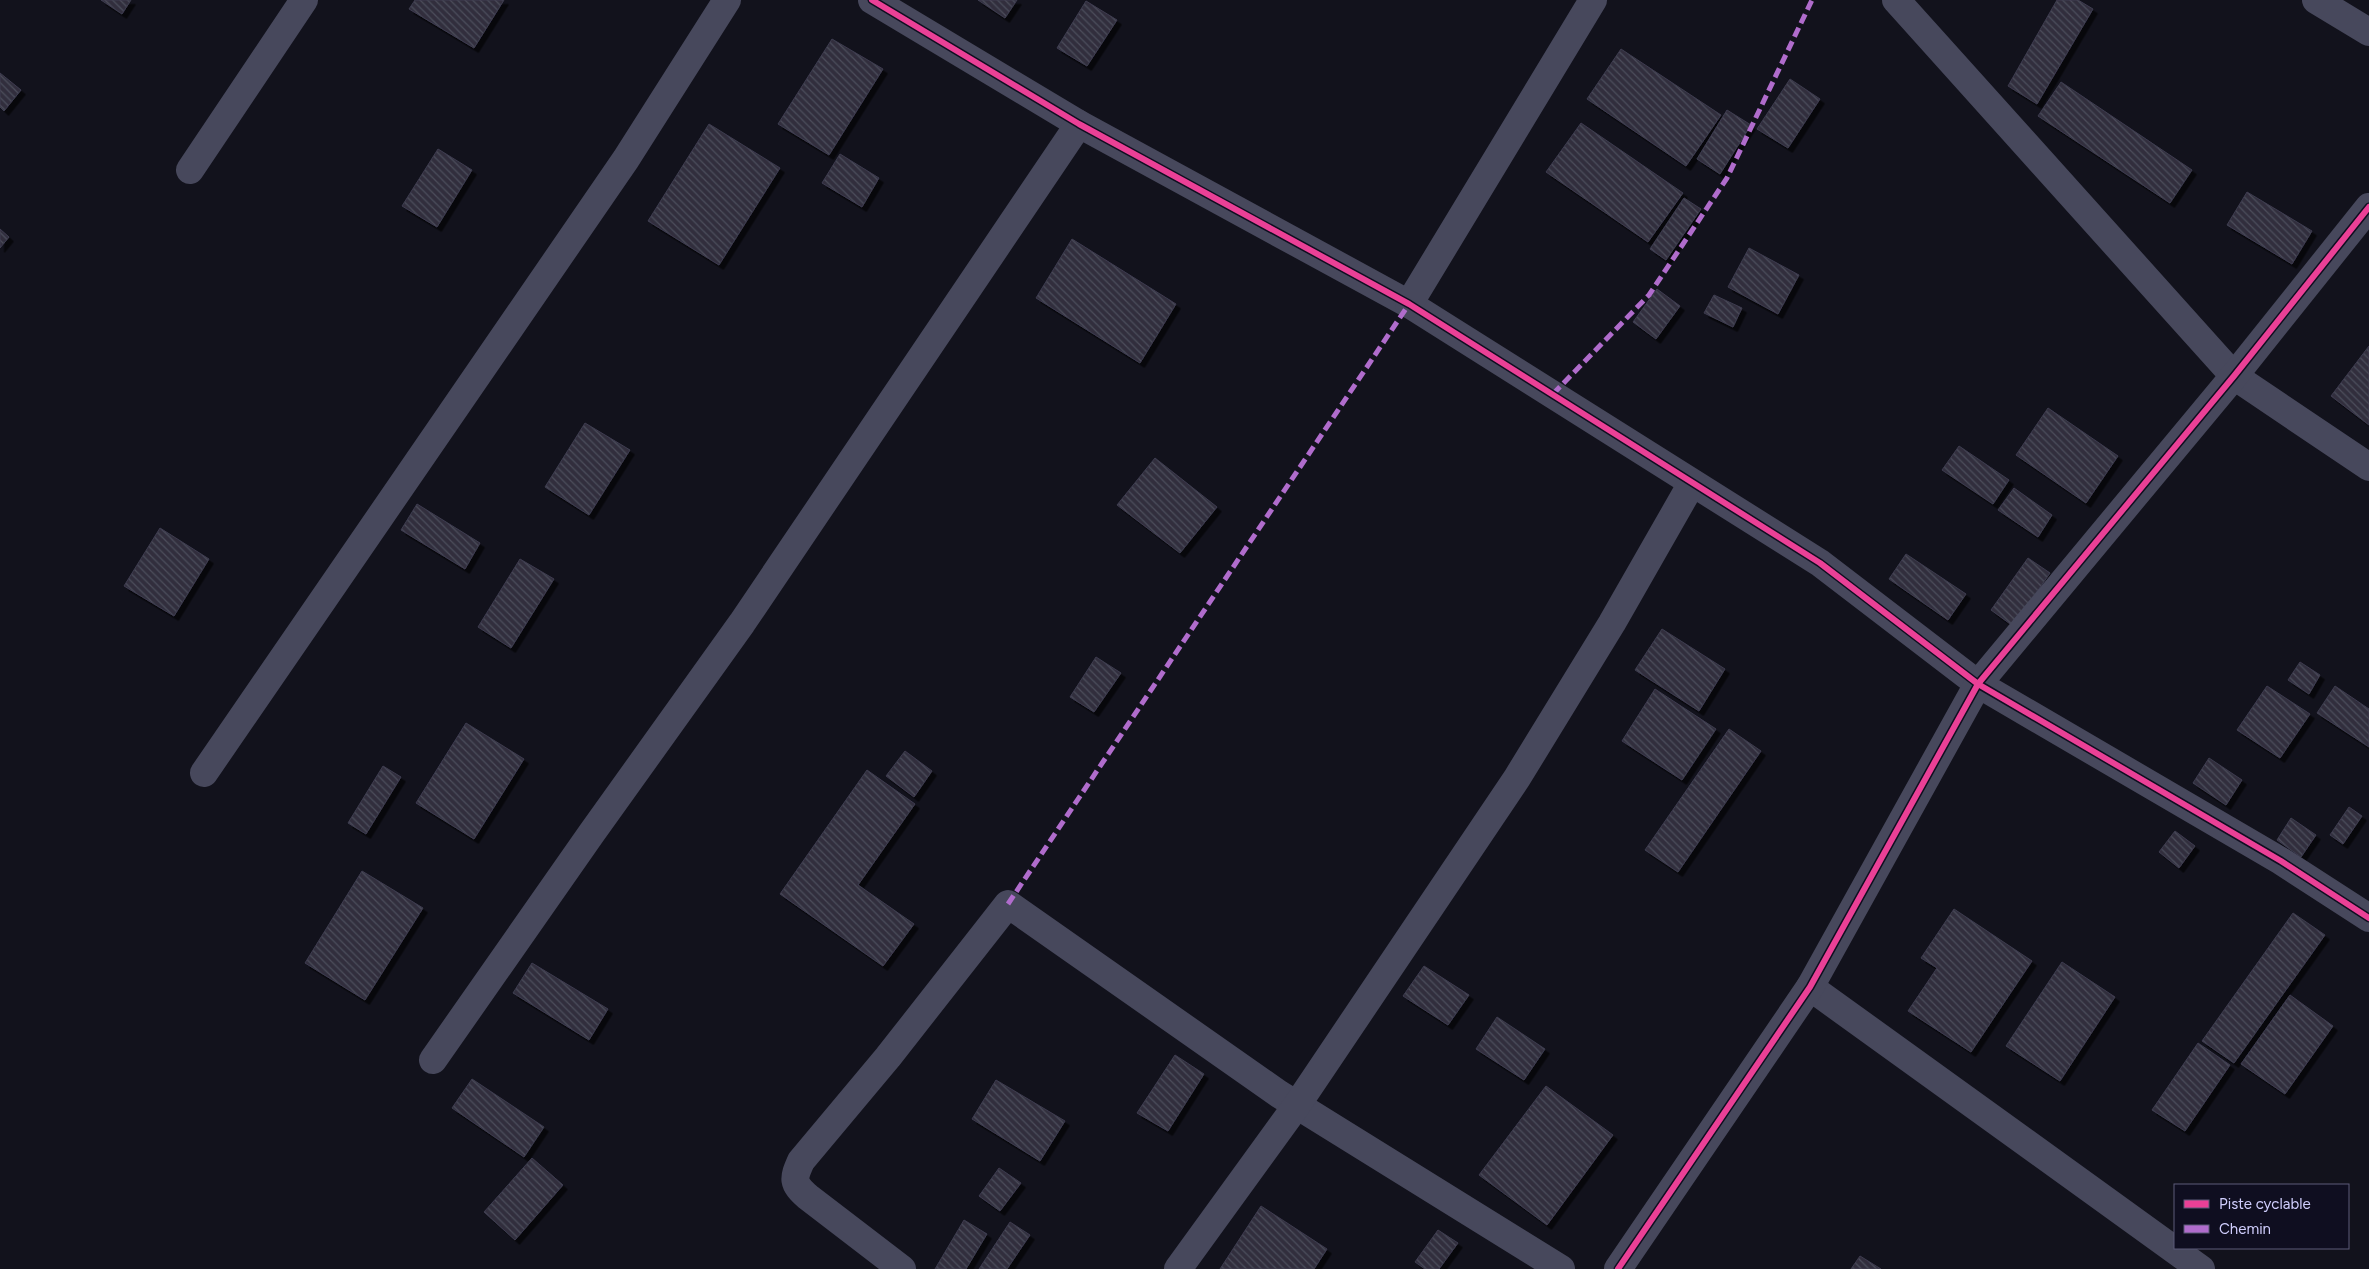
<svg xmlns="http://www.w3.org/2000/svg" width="2369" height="1269" font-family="Figtree,sans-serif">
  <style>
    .building { fill: url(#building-back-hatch); stroke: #3e3c4f; filter: url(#shadow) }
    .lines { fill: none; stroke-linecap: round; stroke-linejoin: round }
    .minor { stroke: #47485c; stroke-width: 28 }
    .quiet { stroke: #b06ccc; stroke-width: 5; stroke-dasharray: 10 5; stroke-linecap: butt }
    .cycleway-casing { stroke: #0f0e20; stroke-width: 9 }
    .cycleway { stroke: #ea4096; stroke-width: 6 }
  </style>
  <defs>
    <pattern id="building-back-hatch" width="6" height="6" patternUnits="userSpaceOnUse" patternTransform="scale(1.25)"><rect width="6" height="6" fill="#302f3e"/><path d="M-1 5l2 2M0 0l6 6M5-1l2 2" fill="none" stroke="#4d4c5b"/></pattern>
    <filter id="shadow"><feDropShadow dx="4.5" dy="4.5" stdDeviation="0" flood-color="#0009"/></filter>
  </defs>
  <rect width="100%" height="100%" fill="#12121c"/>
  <g class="building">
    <polygon points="101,0 131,0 122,14"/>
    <polygon points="415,0 504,0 474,48 409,9"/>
    <polygon points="978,0 1017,0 1005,18"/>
    <polygon points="2057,0 2078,0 2093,9 2037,104 2008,86"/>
    <polygon points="1086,1 1117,20 1087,66 1057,48"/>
    <polygon points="832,39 883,69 829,155 778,124"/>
    <polygon points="1621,49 1721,115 1686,166 1587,99"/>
    <polygon points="0,73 21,90 4,111 0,107"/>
    <polygon points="1790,79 1820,99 1788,148 1757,129"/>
    <polygon points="2061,82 2192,170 2170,203 2038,116"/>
    <polygon points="1727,110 1751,125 1720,174 1697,159"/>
    <polygon points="1581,123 1683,193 1648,242 1546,172"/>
    <polygon points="709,124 780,168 719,265 648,221"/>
    <polygon points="438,149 472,170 437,227 402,206"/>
    <polygon points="840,154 879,178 862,207 822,183"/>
    <polygon points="2247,192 2312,231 2292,264 2227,225"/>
    <polygon points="1684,198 1701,209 1666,260 1650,249"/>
    <polygon points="0,229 9,237 0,248"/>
    <polygon points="1072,239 1176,304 1140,363 1036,298"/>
    <polygon points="1749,248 1799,275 1778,314 1728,287"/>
    <polygon points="1657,289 1680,306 1656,339 1633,322"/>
    <polygon points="1714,295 1742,308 1733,327 1704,313"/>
    <polygon points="2369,346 2369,425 2331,396"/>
    <polygon points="2048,408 2118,456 2086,503 2016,455"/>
    <polygon points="585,423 630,450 589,515 545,487"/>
    <polygon points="1959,446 2009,480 1993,504 1942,470"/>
    <polygon points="1155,458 1217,507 1180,553 1117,505"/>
    <polygon points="2014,488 2052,515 2038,537 1998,510"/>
    <polygon points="417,504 480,543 465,569 401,530"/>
    <polygon points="160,528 209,559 174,616 124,586"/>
    <polygon points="1906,554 1966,594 1948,620 1889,579"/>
    <polygon points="2028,558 2050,573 2013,626 1991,610"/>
    <polygon points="520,559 554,579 511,648 478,627"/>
    <polygon points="1662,629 1725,669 1699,711 1635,670"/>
    <polygon points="1096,657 1121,673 1094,712 1070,697"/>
    <polygon points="2300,662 2320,675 2309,694 2288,680"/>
    <polygon points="2267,686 2310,714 2280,758 2237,730"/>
    <polygon points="2335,686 2369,709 2369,747 2317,713"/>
    <polygon points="1655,689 1716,729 1682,780 1622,741"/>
    <polygon points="466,723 524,759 474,839 416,803"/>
    <polygon points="1729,729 1761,751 1678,872 1645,850"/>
    <polygon points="905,751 932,771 914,797 886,776"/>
    <polygon points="2209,758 2242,780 2226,805 2193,783"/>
    <polygon points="383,766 401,777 366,834 348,823"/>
    <polygon points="867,770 915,804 858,885 914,924 883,966 780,894"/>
    <polygon points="2349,807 2362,816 2343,844 2330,835"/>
    <polygon points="2291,818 2316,835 2301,857 2277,840"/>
    <polygon points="2175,831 2195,846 2179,868 2159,852"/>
    <polygon points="362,871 423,908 365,1000 305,963"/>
    <polygon points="1954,909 2032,961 1971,1052 1908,1011 1937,968 1921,958"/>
    <polygon points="2293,913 2325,935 2234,1063 2202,1041"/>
    <polygon points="2062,962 2115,997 2060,1081 2006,1046"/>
    <polygon points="532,963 608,1009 589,1040 513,993"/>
    <polygon points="1424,966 1469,995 1448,1025 1403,996"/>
    <polygon points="2290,995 2333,1026 2285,1094 2241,1064"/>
    <polygon points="1497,1017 1545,1049 1524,1080 1476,1049"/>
    <polygon points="2198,1043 2230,1065 2185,1131 2152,1110"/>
    <polygon points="1175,1055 1204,1074 1168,1131 1137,1113"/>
    <polygon points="472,1079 544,1127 524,1157 452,1108"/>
    <polygon points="996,1080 1065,1121 1040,1161 972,1119"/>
    <polygon points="1546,1086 1613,1135 1547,1225 1479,1175"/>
    <polygon points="532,1158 563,1185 515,1240 484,1212"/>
    <polygon points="999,1168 1021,1183 1000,1211 979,1196"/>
    <polygon points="1261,1206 1327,1249 1314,1269 1220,1269"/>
    <polygon points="964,1220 987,1234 966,1269 935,1269"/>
    <polygon points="1010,1222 1030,1235 1007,1269 979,1269"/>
    <polygon points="1438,1230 1458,1243 1439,1269 1425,1269 1415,1262"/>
    <polygon points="1860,1256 1881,1269 1851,1269"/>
  </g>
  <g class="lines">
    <g class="minor">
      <polyline points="872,0 1079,124 1409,304 1820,563 1978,684 2281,861 2369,918"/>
      <polyline points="1896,0 2234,376 2369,467"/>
      <polyline points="2316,0 2369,32"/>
      <polyline points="190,170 304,0"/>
      <polyline points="1409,304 1593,0"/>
      <polyline points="204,773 626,159 727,0"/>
      <polyline points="1810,987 2201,1269"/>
      <polyline points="433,1060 591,834 742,623 1079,124"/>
      <path d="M902 1269 808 1197C792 1183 793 1179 801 1161L888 1057 1008 904 1279 1094 1561 1269"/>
      <polyline points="1178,1269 1297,1105 1517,778 1612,623 1692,483"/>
      <polyline points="1618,1269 1810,987 1978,684 2234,376 2369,207"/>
    </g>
    <g class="quiet">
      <polyline points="1553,394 1649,295 1727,178 1812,0"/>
      <polyline points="1008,904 1409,304"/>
    </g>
    <defs>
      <g id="cycleway">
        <polyline points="872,0 1079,124 1409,304 1820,563 1978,684 2281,861 2369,918"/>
        <polyline points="1618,1269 1810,987 1978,684 2234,376 2369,207"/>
      </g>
    </defs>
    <use href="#cycleway" class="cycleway-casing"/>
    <use href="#cycleway" class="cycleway"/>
  </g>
  <rect x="2174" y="1184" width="175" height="65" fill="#0f0e20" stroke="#5c5b78"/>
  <rect x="2184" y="1200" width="25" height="8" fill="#ea4096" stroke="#5c5b78"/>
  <text x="2219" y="1209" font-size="15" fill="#d0cefd">Piste cyclable</text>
  <rect x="2184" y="1225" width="25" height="8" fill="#b06ccc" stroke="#5c5b78"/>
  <text x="2219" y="1234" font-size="15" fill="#d0cefd">Chemin</text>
</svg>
